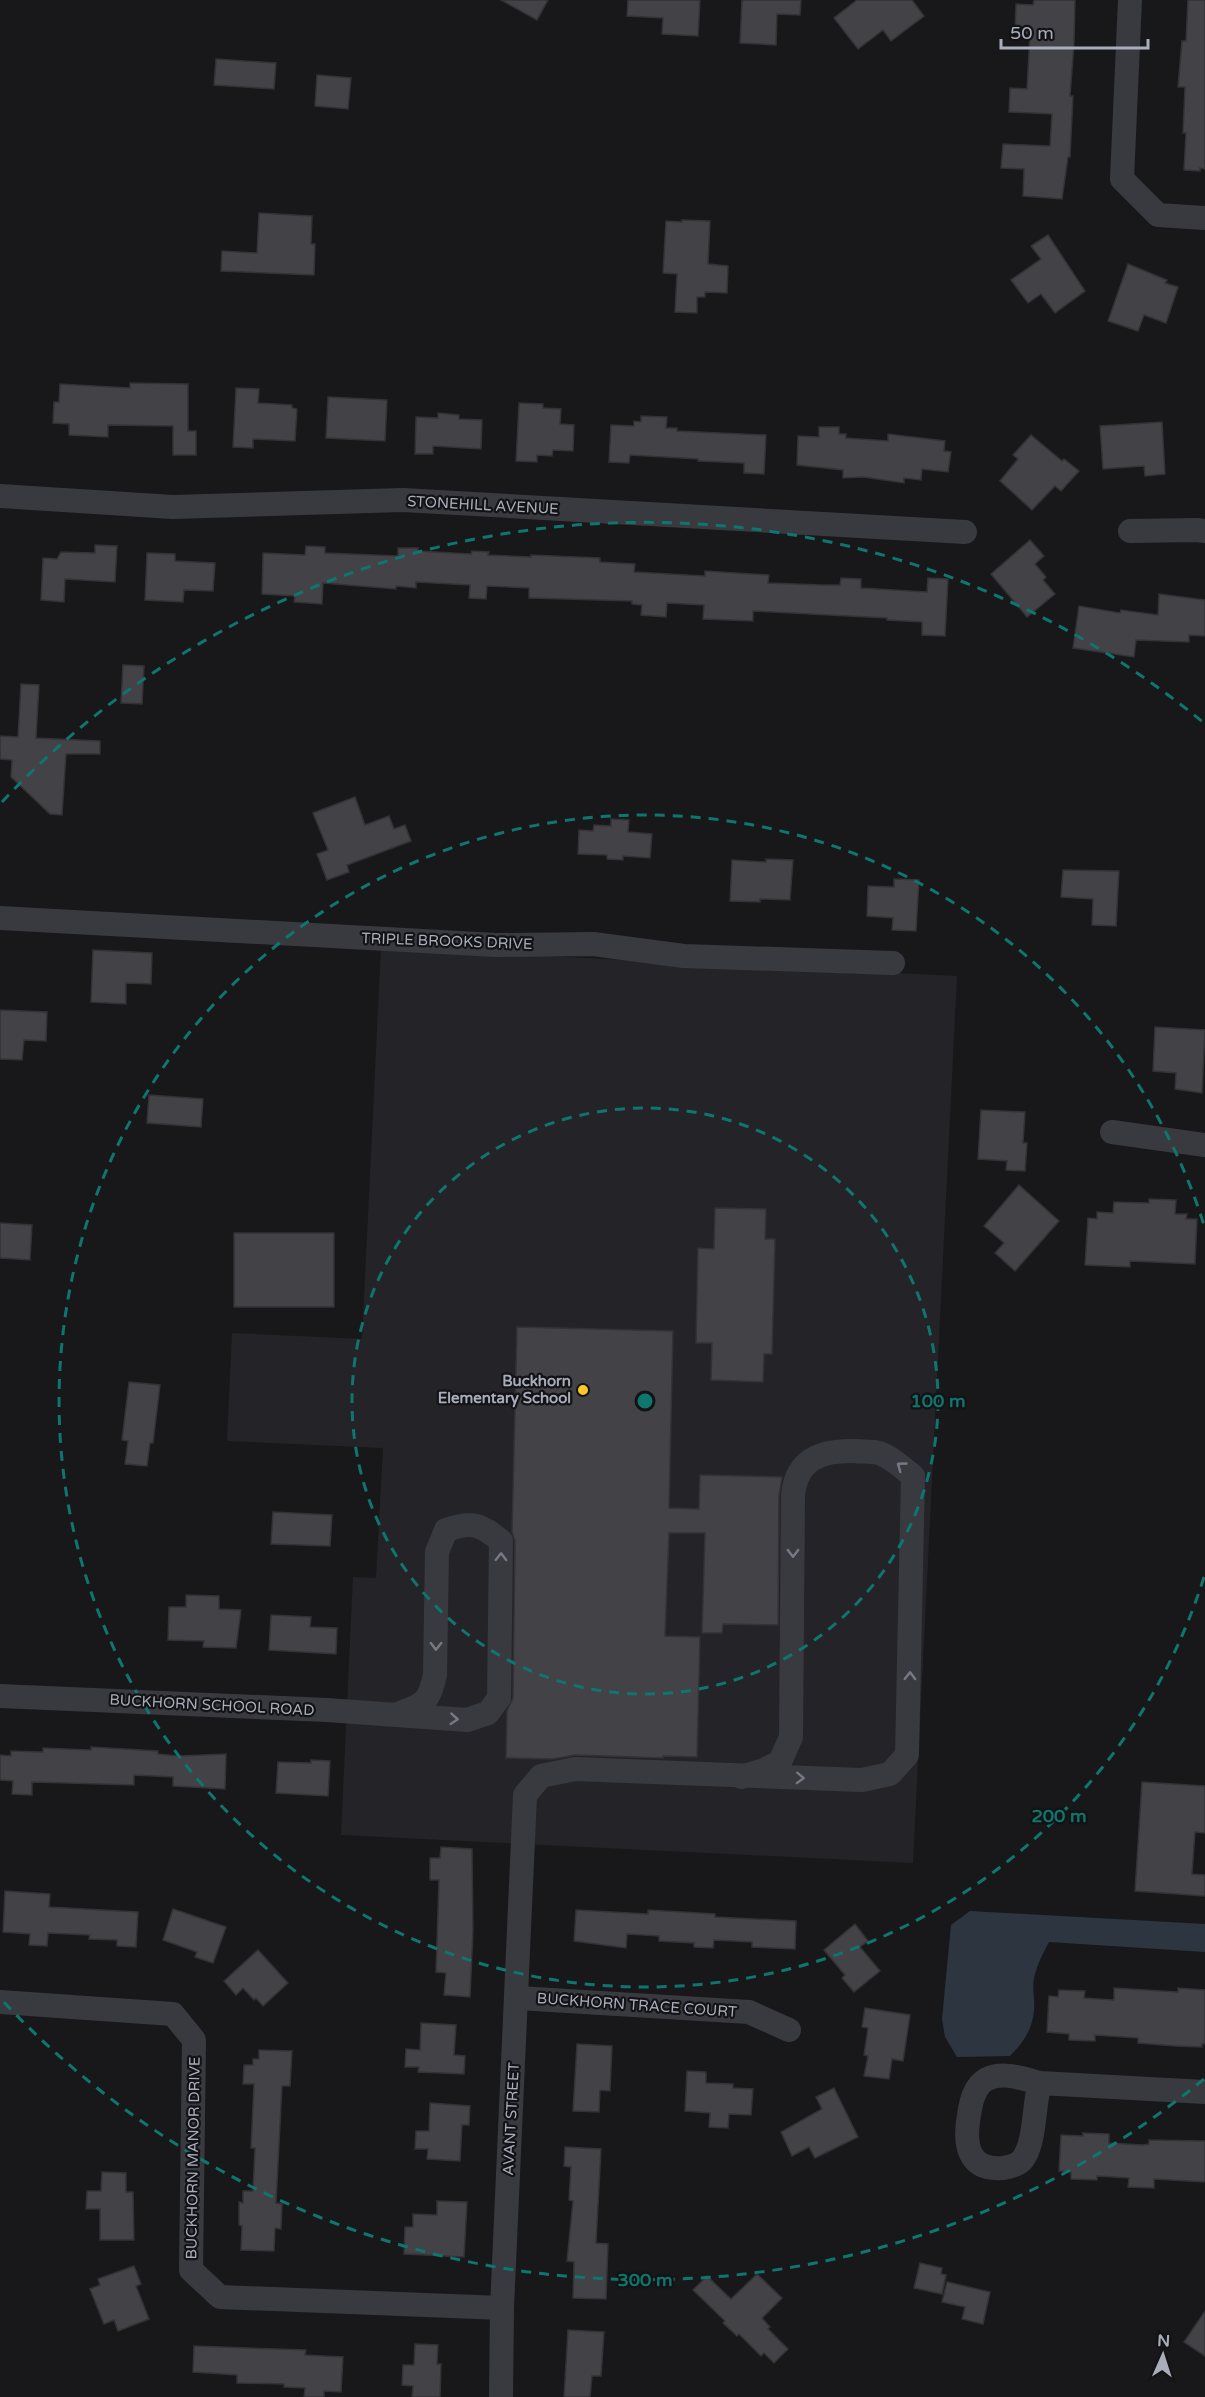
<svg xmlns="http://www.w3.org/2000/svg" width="1205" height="2397" font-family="'Varela Round',sans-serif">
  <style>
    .built { fill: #242428 }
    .water { fill: #2d3640 }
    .building { fill: #424247; stroke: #323237; stroke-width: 1.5 }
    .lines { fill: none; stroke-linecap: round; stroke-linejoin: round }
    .minor { stroke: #393940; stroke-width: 24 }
    .oneway { stroke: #777984 }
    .ring { fill: none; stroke: #0f766e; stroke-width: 3; stroke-dasharray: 10 8 }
    .poi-dot { fill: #ffc72b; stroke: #131315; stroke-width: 2 }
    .labels { text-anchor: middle; stroke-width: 4.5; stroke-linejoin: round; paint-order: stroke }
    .street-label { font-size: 15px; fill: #a9adbb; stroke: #131315 }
    .poi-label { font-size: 15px; font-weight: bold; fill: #a9adbb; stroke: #131315; text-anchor: end }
    .centre { fill: #0f766e; stroke: #131315; stroke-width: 3 }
    .ring-label { font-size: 18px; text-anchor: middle; font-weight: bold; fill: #0f766e; stroke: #131315; stroke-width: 4.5; stroke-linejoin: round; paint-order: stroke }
  </style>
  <rect width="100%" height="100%" fill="#18181a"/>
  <polygon class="built" points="381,948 957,976 913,1863 341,1835 353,1577 376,1578 383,1448 227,1441 232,1333 362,1339"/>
  <path class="water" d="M970 1911 1205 1924V1952L1049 1942C1043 1953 1037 1965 1034 1978 1032 1988 1035 2000 1034 2011 1032 2030 1023 2043 1010 2056L957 2057 945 2037 942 2019 951 1925Z"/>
  <g class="building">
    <polygon points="501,0 548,0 537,20"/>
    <polygon points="628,0 700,0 698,36 662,34 663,18 627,16"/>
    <polygon points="742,0 801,0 800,15 777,14 776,45 740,43"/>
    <polygon points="857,0 912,0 924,16 891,41 883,30 858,49 834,18"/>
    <polygon points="1034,0 1075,0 1074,44 1070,96 1073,96 1070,157 1068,157 1062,199 1023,196 1024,169 1001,168 1003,144 1050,146 1052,114 1009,112 1010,88 1027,89 1030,34 1015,33 1016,4 1033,5"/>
    <polygon points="1188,0 1205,0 1205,169 1200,168 1200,171 1184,170 1186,133 1183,133 1185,87 1178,87 1182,41 1186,41"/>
    <polygon points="216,59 276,63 274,89 214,85"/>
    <polygon points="317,75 351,78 348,109 315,106"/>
    <polygon points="259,213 312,216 311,244 315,244 314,275 221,271 222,251 257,253"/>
    <polygon points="682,220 710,221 708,264 728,266 727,293 705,292 705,297 697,297 697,313 675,312 677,274 663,273 666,221 682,222"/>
    <polygon points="1048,235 1085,291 1055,313 1041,294 1028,303 1011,280 1041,259 1031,246"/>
    <polygon points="1128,264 1167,280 1165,283 1178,287 1166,323 1144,315 1138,331 1108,321"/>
    <polygon points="130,383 188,384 188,431 196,431 196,455 173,455 173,426 108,425 108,437 69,435 69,424 53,423 54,402 59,402 60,384 130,388"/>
    <polygon points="236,388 259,389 258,403 292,405 292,408 297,409 295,441 253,439 253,448 233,447"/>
    <polygon points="328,397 387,400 385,441 326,438"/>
    <polygon points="519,403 543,404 543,408 561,409 560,424 574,425 573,451 553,450 552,456 537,455 537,462 516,461"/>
    <polygon points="438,413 459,415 459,419 482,420 481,449 433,446 433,454 415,454 416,417 438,418"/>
    <polygon points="641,416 667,417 666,428 677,428 677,431 766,435 764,474 744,473 744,463 698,461 698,459 630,455 629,463 609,462 611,425 634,426 634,421 641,422"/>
    <polygon points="1162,422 1165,474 1145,476 1144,466 1103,469 1100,426"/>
    <polygon points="819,427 839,427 839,434 846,434 846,438 888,441 888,434 945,441 944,451 951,452 948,472 922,469 921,480 904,478 904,483 863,477 843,478 843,470 797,465 798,436 819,437"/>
    <polygon points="1031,435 1062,461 1064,459 1079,471 1061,491 1055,486 1032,510 1000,481 1018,459 1013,455"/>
    <polygon points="1030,540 1044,556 1035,564 1046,577 1043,580 1055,594 1027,617 991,574"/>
    <polygon points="95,545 117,546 115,582 65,579 64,602 41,600 43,558 57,559 61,552 95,553"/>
    <polygon points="306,546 325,547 325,553 398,556 398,548 418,548 418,551 471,554 472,551 489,552 488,555 531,557 531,555 600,558 600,562 635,564 634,572 705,576 705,571 769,575 768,583 822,585 840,585 841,578 861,579 861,588 927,592 928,578 948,579 945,636 922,635 922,622 887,620 887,618 753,611 753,621 703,619 704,605 667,603 666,617 641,615 642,605 632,604 632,601 529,598 529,588 487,586 486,599 469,598 470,585 416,582 416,588 396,586 396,589 323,583 322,604 294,602 295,596 262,594 263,553 305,555"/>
    <polygon points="147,553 175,554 175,561 215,563 213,591 184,590 183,602 145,600"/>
    <polygon points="1159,594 1205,600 1205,636 1189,635 1189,642 1136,640 1134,657 1073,648 1079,606 1120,613 1121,610 1158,615"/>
    <polygon points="123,665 144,666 142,704 121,703"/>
    <polygon points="21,684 39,685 36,738 100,741 100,754 66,754 62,815 50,814 11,777 12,760 0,759 0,736 18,737"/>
    <polygon points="355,797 365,825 389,816 394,829 405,825 411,841 347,865 349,872 327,880 317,854 328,850 313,813"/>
    <polygon points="611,819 629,820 628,832 652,834 650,858 623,856 623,860 607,859 607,855 578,854 579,830 593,831 594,825 611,826"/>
    <polygon points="766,859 793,860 790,900 760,899 760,902 730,901 732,860 766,862"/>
    <polygon points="1063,870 1119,871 1116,926 1092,925 1093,899 1061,897"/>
    <polygon points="894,879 919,880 916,931 892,930 893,918 867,916 868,886 894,887"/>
    <polygon points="93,950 152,953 151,984 126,983 126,1004 91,1002"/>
    <polygon points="0,1010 47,1012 46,1041 24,1040 22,1060 0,1059"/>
    <polygon points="1155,1027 1205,1030 1202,1093 1175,1089 1176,1073 1153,1071"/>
    <polygon points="149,1095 203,1099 201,1127 147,1123"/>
    <polygon points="981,1110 1025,1112 1023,1143 1027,1143 1025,1171 1006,1170 1007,1161 978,1159"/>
    <polygon points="1019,1185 1059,1221 1015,1271 995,1253 1004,1243 984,1226"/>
    <polygon points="1149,1199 1176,1200 1175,1214 1187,1214 1186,1219 1197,1219 1195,1264 1130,1261 1130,1267 1085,1265 1088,1218 1097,1219 1097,1212 1113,1213 1114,1202 1149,1203"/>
    <polygon points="715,1208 766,1209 765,1239 775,1239 772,1354 764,1354 763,1382 711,1380 712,1343 696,1343 698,1248 714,1249"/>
    <polygon points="0,1223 32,1225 30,1260 0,1258"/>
    <rect x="234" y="1233" width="100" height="74"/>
    <polygon points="517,1327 673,1331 669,1508 699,1509 700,1475 782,1477 779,1496 778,1625 723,1624 722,1633 702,1633 705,1533 669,1533 665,1636 700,1637 697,1757 663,1756 663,1758 575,1755 553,1759 506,1758 507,1711 513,1698 515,1541 512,1532"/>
    <polygon points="129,1382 160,1385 153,1443 150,1443 147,1466 125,1464 128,1441 122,1440"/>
    <polygon points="273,1512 332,1515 330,1546 271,1544"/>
    <polygon points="186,1595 219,1596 219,1609 241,1610 236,1648 203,1647 204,1641 168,1640 169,1607 186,1607"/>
    <polygon points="271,1615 311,1617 310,1627 337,1628 336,1654 269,1650"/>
    <polygon points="91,1747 158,1751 158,1754 179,1756 226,1754 225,1789 173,1786 173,1777 134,1775 134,1785 32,1782 32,1795 12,1794 13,1781 0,1780 0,1755 11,1756 11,1751 43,1752 43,1748 91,1750"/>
    <polygon points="311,1760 330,1761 328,1796 276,1793 278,1762 311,1763"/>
    <polygon points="1142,1782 1205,1786 1205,1833 1195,1832 1192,1874 1205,1875 1205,1896 1135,1891"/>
    <polygon points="441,1847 472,1849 473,1930 470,1997 444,1995 446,1973 436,1972 439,1880 430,1880 430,1858 440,1858"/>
    <polygon points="5,1891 50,1894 49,1907 138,1912 136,1947 117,1946 117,1940 89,1939 90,1935 48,1933 47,1946 29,1945 30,1934 3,1932"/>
    <polygon points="173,1909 226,1927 213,1963 195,1957 197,1952 163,1940"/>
    <polygon points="576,1910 648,1914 648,1910 715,1914 715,1917 796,1921 795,1949 752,1947 752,1942 714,1940 713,1948 694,1947 694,1943 659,1941 659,1936 627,1934 626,1948 574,1941"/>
    <polygon points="855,1924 868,1941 860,1947 880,1971 854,1992 842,1978 845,1975 824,1950"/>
    <polygon points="258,1950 288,1983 263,2006 256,1998 254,2000 243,1988 236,1995 224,1981"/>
    <polygon points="1114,1988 1178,1992 1178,1988 1205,1990 1205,2044 1202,2044 1202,2047 1175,2046 1138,2043 1138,2038 1095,2035 1095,2041 1069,2040 1069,2034 1047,2032 1049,1996 1058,1997 1059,1990 1085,1991 1084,1998 1114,2000"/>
    <polygon points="865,2008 910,2015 903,2061 892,2059 889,2079 864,2076 868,2056 864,2055 868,2028 862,2027"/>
    <polygon points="421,2023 456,2025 454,2055 465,2056 464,2074 418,2072 419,2067 405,2067 406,2049 420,2050"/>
    <polygon points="577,2044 612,2046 610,2091 600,2090 599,2112 573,2111"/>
    <polygon points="259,2050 292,2051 290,2086 282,2086 276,2203 282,2204 281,2229 275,2228 274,2251 241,2250 242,2226 239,2225 239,2202 243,2203 243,2191 253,2191 255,2148 251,2148 254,2084 243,2084 244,2065 253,2065 253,2059 259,2059"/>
    <polygon points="687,2071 706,2072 706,2083 733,2084 733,2088 753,2089 751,2115 729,2114 728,2128 709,2127 710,2113 685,2111"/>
    <polygon points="834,2088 858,2137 815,2158 809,2147 792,2156 781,2132 822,2109 816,2097"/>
    <polygon points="430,2103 470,2106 469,2125 462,2125 460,2161 427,2159 428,2149 415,2149 416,2131 429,2131"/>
    <polygon points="1083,2133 1109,2134 1109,2143 1143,2145 1149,2144 1149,2140 1205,2141 1205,2182 1154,2179 1154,2188 1128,2187 1129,2178 1097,2176 1097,2180 1071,2179 1071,2172 1059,2171 1061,2135 1083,2136"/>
    <polygon points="565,2147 601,2149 596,2243 608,2244 606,2299 573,2298 574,2262 567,2261 573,2201 569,2200 571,2167 564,2166"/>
    <polygon points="102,2172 126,2173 126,2192 133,2192 134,2240 100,2240 100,2209 86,2209 87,2191 101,2191"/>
    <polygon points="437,2201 467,2202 464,2257 404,2254 405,2227 413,2227 413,2214 437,2215"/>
    <polygon points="920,2263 942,2268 941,2274 946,2275 942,2294 914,2288"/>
    <polygon points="134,2266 141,2284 136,2286 149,2319 118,2331 114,2320 104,2324 90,2289 100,2285 98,2279"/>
    <polygon points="757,2274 782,2298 762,2318 770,2327 768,2329 788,2349 774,2363 764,2353 761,2356 739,2334 737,2336 723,2323 725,2321 693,2290 707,2276 731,2299"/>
    <polygon points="947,2282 990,2292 983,2324 962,2319 965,2307 942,2302"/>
    <polygon points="1205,2311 1205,2356 1184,2342"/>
    <polygon points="568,2330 604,2332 601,2376 592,2376 590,2397 564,2397"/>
    <polygon points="415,2344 438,2345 437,2364 441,2364 440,2397 412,2397 413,2386 402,2385 403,2365 414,2365"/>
    <polygon points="194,2346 306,2350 305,2355 343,2357 341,2392 324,2391 324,2397 304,2397 305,2388 284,2387 284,2384 237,2383 237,2375 193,2372"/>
  </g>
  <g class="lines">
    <g class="minor">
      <polyline points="1130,0 1122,179 1158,215 1205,218"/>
      <polyline points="0,496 173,507 403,500 965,532"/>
      <polyline points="1130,531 1197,530 1205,531"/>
      <polyline points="0,918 496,945 593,944 684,956 893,963"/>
      <polyline points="1112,1132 1205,1145"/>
      <path d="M0 1696 327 1710 467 1720 488 1713 499 1698 501 1541C480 1524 473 1521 446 1530L437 1552 435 1675C428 1706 423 1704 395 1715"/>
      <polyline points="518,1998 749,2012 789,2030"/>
      <polyline points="0,2002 173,2014 194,2040 191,2270 220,2297 502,2308"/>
      <path d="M1040 2083C1033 2106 1036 2140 1023 2159 1018 2165 1011 2167 1003 2168 967 2171 964 2143 969 2115 971 2102 974 2086 987 2079 1003 2071 1024 2079 1040 2083L1205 2092"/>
      <path d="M501 2397 502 2308 525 1795 541 1776 575 1769 862 1780 890 1774 907 1755 913 1476C903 1468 891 1457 879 1453 872 1451 863 1452 855 1451 823 1450 796 1458 793 1496L791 1737 780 1762 764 1770 741 1777"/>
    </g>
  </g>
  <defs><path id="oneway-chevron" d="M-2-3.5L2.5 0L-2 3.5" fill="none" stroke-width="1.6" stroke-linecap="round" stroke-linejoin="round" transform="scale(1.5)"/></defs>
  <g class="oneway">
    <use href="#oneway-chevron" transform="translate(901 1466) rotate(-144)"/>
    <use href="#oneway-chevron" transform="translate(793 1553) rotate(90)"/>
    <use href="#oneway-chevron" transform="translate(501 1557) rotate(-89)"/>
    <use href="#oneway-chevron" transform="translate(436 1646) rotate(91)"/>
    <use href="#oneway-chevron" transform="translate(910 1676) rotate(-89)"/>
    <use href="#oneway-chevron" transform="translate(454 1719) rotate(4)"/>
    <use href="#oneway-chevron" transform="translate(800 1778) rotate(2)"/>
  </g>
  <g class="ring">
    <circle cx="645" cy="1401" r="293"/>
    <path d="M1204 1577A586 586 0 1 1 1204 1225"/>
    <path d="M1204 2079A879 879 0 0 1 2 2000M2 802A879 879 0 0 1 1204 723"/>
  </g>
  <circle class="poi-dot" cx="583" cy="1390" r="6"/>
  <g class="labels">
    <g class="street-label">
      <text transform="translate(483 505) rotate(3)" y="5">STONEHILL AVENUE</text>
      <text transform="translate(447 941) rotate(2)" y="5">TRIPLE BROOKS DRIVE</text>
      <text transform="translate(212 1705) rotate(3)" y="5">BUCKHORN SCHOOL ROAD</text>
      <text transform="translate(637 2005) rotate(4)" y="5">BUCKHORN TRACE COURT</text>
      <text transform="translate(511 2119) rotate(-87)" y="5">AVANT STREET</text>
      <text transform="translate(193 2158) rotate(-89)" y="5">BUCKHORN MANOR DRIVE</text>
    </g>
    <g class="poi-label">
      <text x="571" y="1386">Buckhorn<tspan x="571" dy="17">Elementary School</tspan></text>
    </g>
  </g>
  <circle cx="645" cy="1401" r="9" class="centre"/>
  <g class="ring-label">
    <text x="938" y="1407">100 m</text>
    <text x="1059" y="1822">200 m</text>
    <text x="645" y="2286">300 m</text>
  </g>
  <g transform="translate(1163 2355) rotate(3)" stroke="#131315" stroke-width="4.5" paint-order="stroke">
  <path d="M0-4.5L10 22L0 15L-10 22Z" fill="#a9adbb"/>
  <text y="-9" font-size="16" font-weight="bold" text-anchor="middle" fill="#a9adbb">N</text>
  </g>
  <path d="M1001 39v9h147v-9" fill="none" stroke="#a9adbb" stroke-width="3"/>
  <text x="1010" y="39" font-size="18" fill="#a9adbb" stroke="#131315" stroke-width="4.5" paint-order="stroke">50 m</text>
</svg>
